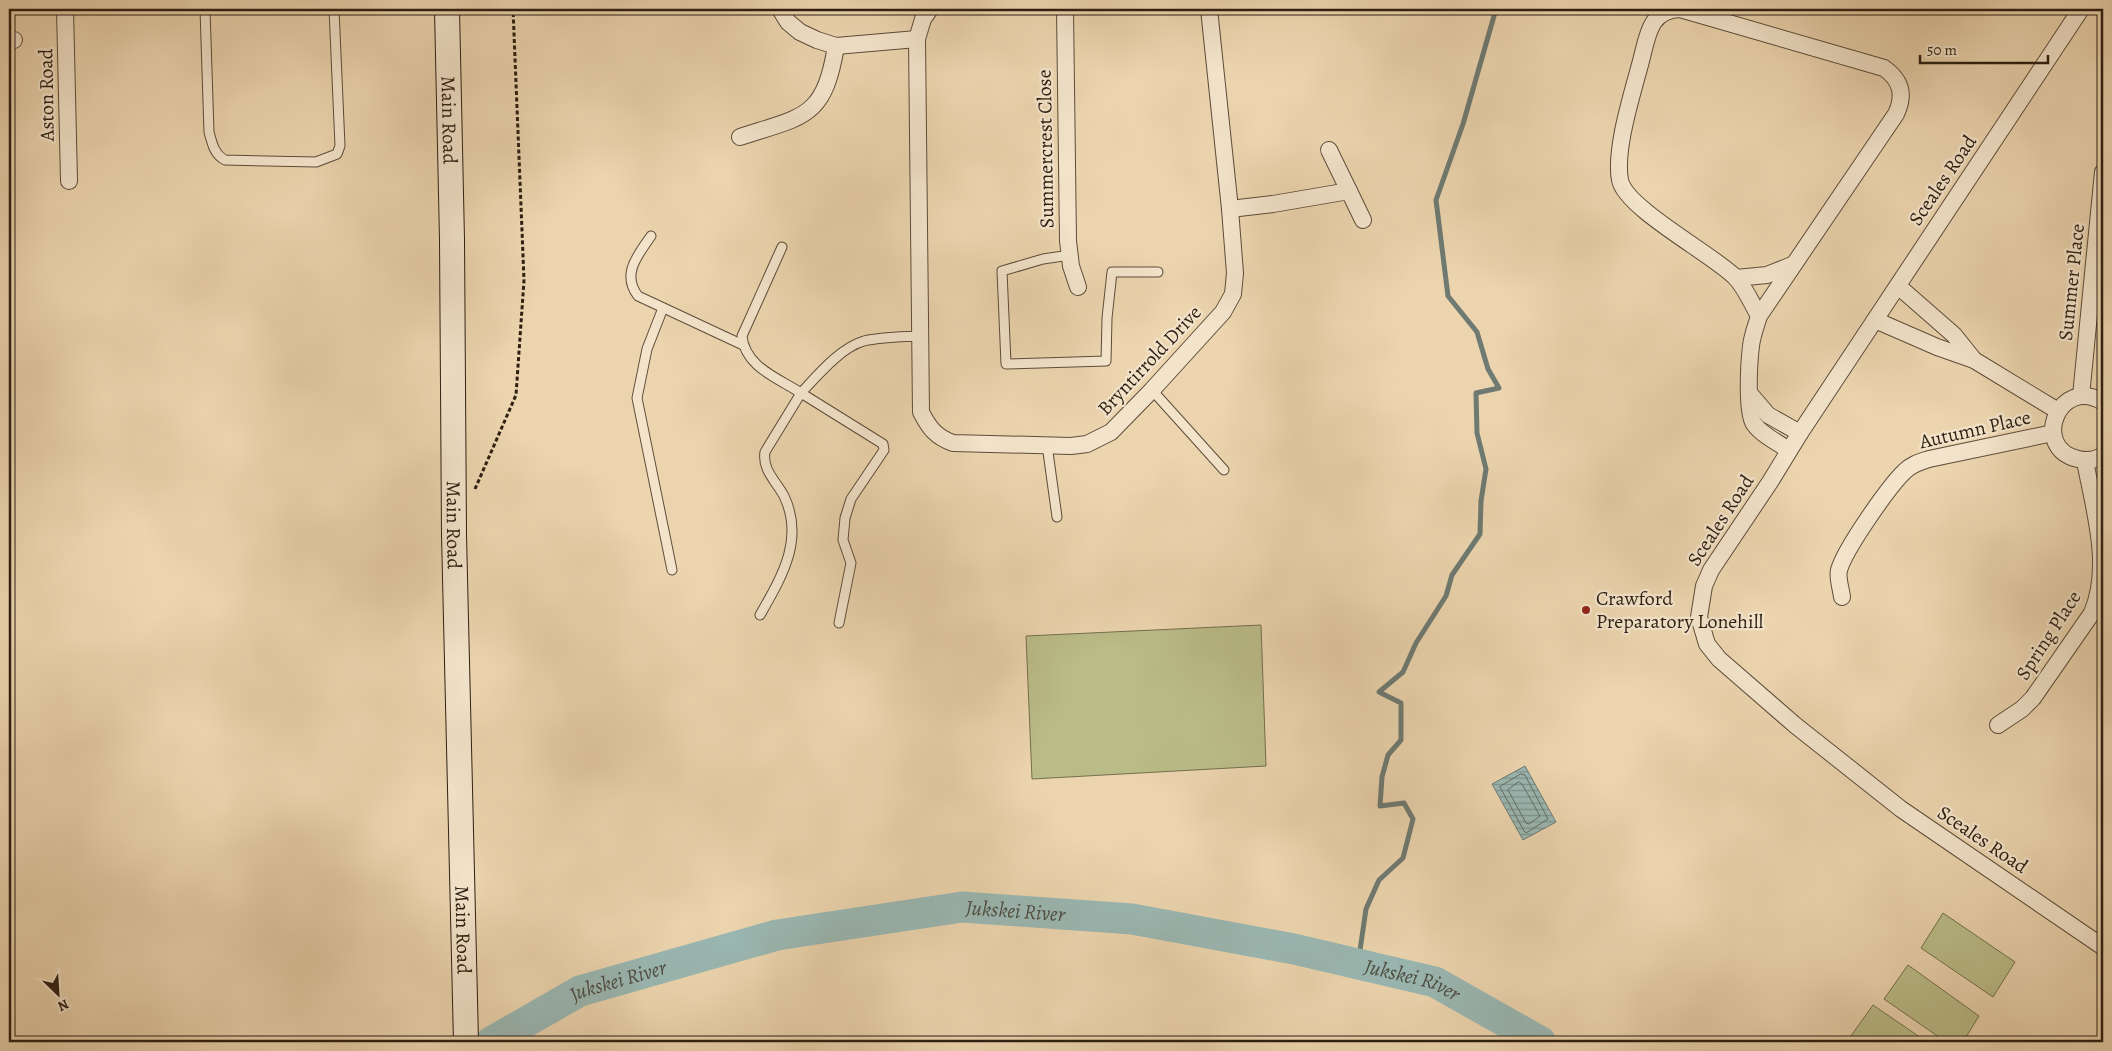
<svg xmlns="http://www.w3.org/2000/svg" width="2112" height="1051" font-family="Alegreya,serif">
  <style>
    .pitch { fill: #babc88; stroke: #746e4d }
    .water { fill: url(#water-rules); stroke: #6e7a72 }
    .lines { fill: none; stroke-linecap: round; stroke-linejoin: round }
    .shore { stroke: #646b62; stroke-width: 1 }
    .stream { stroke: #6e7a72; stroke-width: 5 }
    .river { stroke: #9ab7b2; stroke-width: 31 }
    .lane-casing { stroke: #5c4c39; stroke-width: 11 }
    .street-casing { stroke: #5c4c39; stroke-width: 18 }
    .secondary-casing { stroke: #2d1f12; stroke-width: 26 }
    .path { stroke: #2d1f12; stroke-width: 3; stroke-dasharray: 4 2.5; stroke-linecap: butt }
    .lane { stroke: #f2e3ca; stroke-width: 9 }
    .street { stroke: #f2e3ca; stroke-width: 16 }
    .secondary { stroke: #f2e3ca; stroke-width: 24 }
    .poi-dot { fill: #8f2418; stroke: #f2e3ca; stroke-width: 2 }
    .labels { text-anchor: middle; stroke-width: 4.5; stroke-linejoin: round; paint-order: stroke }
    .street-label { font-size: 20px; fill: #2d1f12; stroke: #f2e3ca }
    .poi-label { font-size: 20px; fill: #2d1f12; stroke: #f2e3ca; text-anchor: start }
    .water-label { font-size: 21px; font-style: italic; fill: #4e4d42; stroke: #f2e3ca }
  </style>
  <defs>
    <pattern id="water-rules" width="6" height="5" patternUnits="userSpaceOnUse" patternTransform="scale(1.25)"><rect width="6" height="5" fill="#9ab7b2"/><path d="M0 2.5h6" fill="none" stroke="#7e948f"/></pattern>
  </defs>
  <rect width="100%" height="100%" fill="#ebd4ae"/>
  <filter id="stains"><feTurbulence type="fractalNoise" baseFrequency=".004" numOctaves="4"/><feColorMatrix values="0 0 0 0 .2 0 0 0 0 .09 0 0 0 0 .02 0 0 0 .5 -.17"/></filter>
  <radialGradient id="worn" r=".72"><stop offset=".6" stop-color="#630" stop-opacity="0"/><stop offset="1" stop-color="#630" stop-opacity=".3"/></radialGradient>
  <g class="pitch">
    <polygon points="1261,625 1266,766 1032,779 1026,636"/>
    <polygon points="1943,913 2015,962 1993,997 1921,948"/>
    <polygon points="1908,965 1979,1016 1963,1042 1946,1042 1884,999"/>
    <polygon points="1873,1005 1927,1042 1851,1042 1848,1040"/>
  </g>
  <polygon class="water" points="1525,766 1556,822 1523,840 1492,784"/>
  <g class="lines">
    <g class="shore">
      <polygon points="1521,774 1525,775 1548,819 1526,833 1524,831 1500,787"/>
      <polygon points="1519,782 1522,784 1540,816 1529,824 1526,823 1508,790"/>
    </g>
    <polyline class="stream" points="1358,964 1366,909 1379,880 1403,858 1413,819 1404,803 1380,806 1382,777 1388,755 1401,740 1401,703 1379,692 1403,672 1416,643 1446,596 1452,575 1480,534 1481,501 1486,469 1477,433 1476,393 1499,388 1488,369 1477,332 1448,296 1436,200 1463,124 1496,9"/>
    <path class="river" id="s1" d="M491 1042 580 991 777 935 962 907 1132 919 1294 949 1358 964 1435 982 1541 1042"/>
    <defs>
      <g id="lane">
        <path d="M205 9 209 132C212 143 214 154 225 160L316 162 337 154 340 146 334 9"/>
        <path d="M651 236C638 255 621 274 638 296L743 345"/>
        <path d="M782 247 742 336C745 367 778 378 801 393 817 376 841 347 864 341 881 337 901 337 919 336"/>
        <polyline points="1070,255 1043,259 1002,271 1006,364 1106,361 1107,318 1112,272 1158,272"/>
        <polyline points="663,308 647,349 637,398 672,570"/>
        <polyline points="1152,390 1224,470"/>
        <polyline points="1047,445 1057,517"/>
        <path d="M760 615C781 578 805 540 784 496 776 481 762 470 765 452L801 393 883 444 884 450 851 499 845 518 843 540 851 563 839 623"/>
      </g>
      <g id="street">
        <polyline points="65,9 69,181"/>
        <polyline points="780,9 788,22 800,32 817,40 836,46 917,39"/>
        <path d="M930 9 923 19 917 39 921 412C929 428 936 437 953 443L1071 446 1087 444 1111 432 1152 390 1223 312 1233 294 1235 273 1230 209 1209 9"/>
        <polyline points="1065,9 1068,241 1071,266 1078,287"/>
        <polyline points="2081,9 1800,433 1770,482 1711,570 1704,586 1699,617 1707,644 1719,659 1795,725 1901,809 2103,947"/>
        <polyline points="9,40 14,40"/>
        <path d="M740 137C804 116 824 119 836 46"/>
        <polyline points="1329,150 1349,191"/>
        <polyline points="1230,209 1273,204 1349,191 1363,220"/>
        <polyline points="1736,278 1767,275 1792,265"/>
        <polyline points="1898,286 1954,335 1974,360"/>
        <path d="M1759 316C1752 304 1745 287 1735 277 1712 254 1625 208 1620 180 1614 148 1634 89 1642 57 1648 33 1651 10 1680 9L1884 68C1901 80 1905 95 1896 114L1759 316C1756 326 1752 336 1751 346 1749 362 1746 412 1754 424 1762 435 1778 443 1789 450"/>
        <polyline points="1875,320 1937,347 1974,360 2058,411"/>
        <polyline points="1750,394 1768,415 1800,433"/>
        <polyline points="2081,396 2103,172"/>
        <path d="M2103 402C2059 375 2030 448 2078 459 2087 461 2095 461 2103 455"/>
        <path d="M1842 597C1841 588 1837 578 1839 570 1845 549 1889 486 1905 471 1912 464 1920 462 1929 459L2053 433"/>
        <path d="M1998 725 2022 709 2033 698 2092 613C2112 566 2094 510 2085 461"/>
      </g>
      <g id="secondary">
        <path id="s2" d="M447 9 452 240 454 535 466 1042"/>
      </g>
    </defs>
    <use href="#lane" class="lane-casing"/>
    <use href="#street" class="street-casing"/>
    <use href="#secondary" class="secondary-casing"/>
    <polyline class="path" points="475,489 516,395 524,280 513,9"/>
    <use href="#lane" class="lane"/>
    <use href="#street" class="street"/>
    <use href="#secondary" class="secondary"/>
  </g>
  <circle class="poi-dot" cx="1586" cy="610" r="5"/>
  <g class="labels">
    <g class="street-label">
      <text transform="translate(46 95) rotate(-91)" y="7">Aston Road</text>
      <text dy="7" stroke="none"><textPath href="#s2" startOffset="111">Main Road</textPath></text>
      <text transform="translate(1045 149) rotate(-91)" y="7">Summercrest Close</text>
      <text transform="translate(1942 180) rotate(-56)" y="7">Sceales Road</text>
      <text transform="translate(2071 282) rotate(-84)" y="7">Summer Place</text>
      <text transform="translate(1149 360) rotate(-47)" y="7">Bryntirrold Drive</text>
      <text transform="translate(1975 429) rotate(-13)" y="7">Autumn Place</text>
      <text transform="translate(1720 520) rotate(-57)" y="7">Sceales Road</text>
      <text dy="7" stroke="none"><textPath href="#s2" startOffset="516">Main Road</textPath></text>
      <text transform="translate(2048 635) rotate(-57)" y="7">Spring Place</text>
      <text transform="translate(1983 839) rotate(34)" y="7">Sceales Road</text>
      <text dy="7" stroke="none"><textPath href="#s2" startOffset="921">Main Road</textPath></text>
    </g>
    <g class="poi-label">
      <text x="1596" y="605">Crawford<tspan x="1596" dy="23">Preparatory Lonehill</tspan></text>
    </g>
    <g class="water-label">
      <text dy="7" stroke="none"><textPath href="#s1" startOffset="548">Jukskei River</textPath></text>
      <text dy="7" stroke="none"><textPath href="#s1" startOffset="142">Jukskei River</textPath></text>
      <text dy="7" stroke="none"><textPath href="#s1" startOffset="952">Jukskei River</textPath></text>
    </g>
  </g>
  <rect width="2112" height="1051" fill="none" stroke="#ebd4ae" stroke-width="30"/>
  <rect x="10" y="10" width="2092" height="1031" fill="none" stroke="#2d1f12" stroke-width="2.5"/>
  <rect x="15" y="15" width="2082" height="1021" fill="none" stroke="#2d1f12"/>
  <g transform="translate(58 994) rotate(155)" stroke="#f2e3ca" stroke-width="4" paint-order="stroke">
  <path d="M0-4L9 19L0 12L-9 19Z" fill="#2d1f12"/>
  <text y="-8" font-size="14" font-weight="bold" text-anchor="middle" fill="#2d1f12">N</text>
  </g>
  <path d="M1920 55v8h128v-8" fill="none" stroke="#2d1f12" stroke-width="2.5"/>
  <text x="1927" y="55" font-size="15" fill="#2d1f12" stroke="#f2e3ca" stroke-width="4" paint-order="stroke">50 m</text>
  <rect width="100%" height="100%" filter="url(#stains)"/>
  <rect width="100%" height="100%" fill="url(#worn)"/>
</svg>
